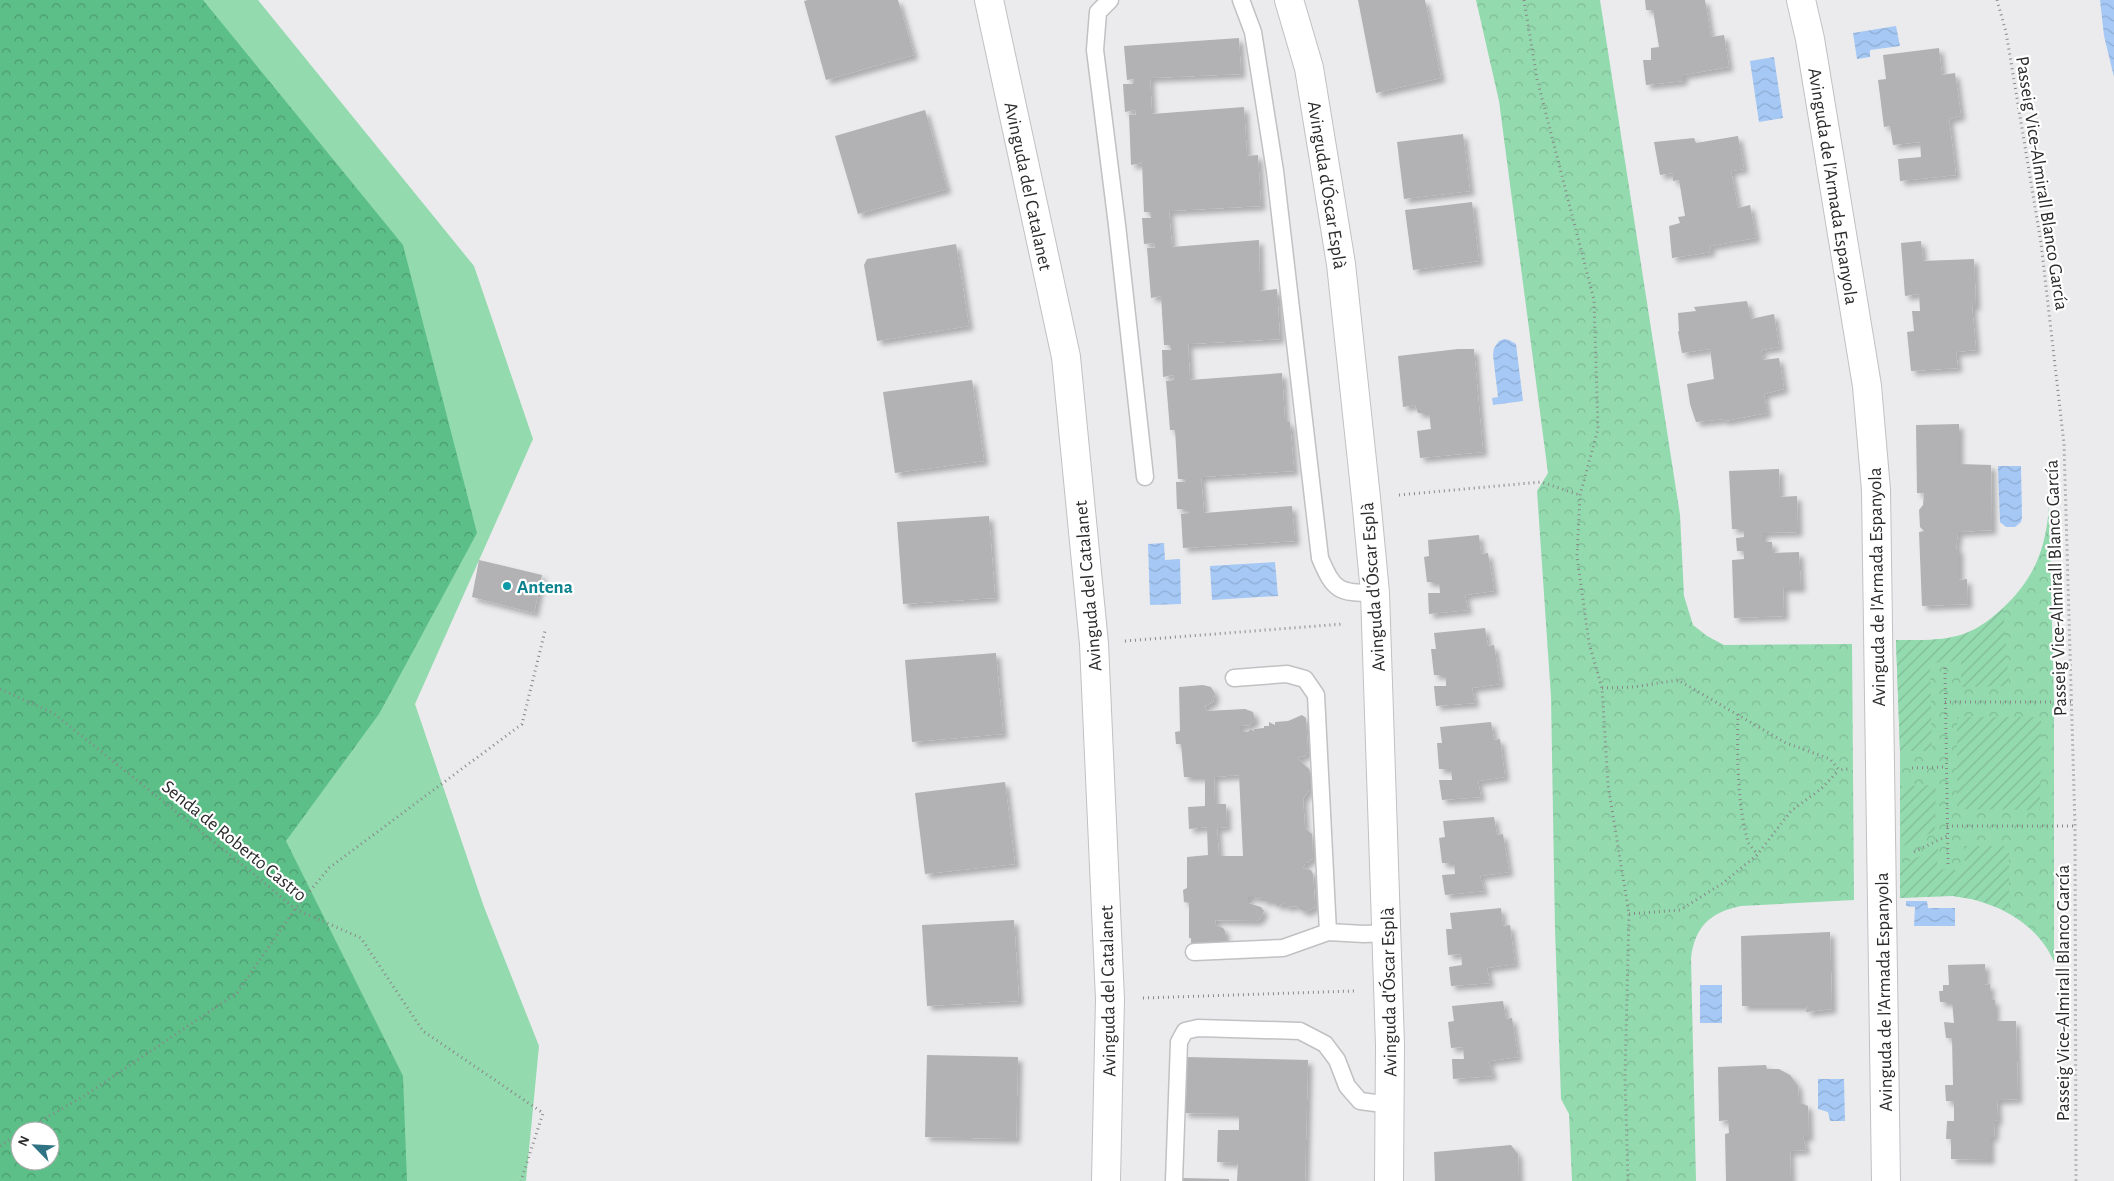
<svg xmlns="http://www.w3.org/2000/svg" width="2114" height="1181" font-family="'Alegreya Sans',sans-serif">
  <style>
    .grass { fill: #94daaf; fill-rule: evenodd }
    .forest { fill: url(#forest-crowns); fill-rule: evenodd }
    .park { fill: url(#park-crowns) }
    .garden { fill: url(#garden-furrows) }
    .water { fill: url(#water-waves) }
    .building { fill: #b2b1b3; fill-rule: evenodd; filter: url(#shadow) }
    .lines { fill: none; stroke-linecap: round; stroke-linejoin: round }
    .lane-casing { stroke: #c1c1c3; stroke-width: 19 }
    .street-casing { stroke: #c1c1c3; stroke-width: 30 }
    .secondary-casing { stroke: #c1c1c3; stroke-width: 30 }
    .path { stroke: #888889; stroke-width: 3; stroke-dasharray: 1 4; stroke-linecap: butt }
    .lane { stroke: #fff; stroke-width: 16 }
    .street { stroke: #fff; stroke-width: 28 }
    .secondary { stroke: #fff; stroke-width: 28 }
    .culture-dot { fill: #0f9aa8; stroke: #fff; stroke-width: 2 }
    .labels { text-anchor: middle; stroke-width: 4.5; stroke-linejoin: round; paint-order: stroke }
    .street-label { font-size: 19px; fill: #2b2b2c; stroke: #fff }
    .culture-label { font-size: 19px; font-weight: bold; fill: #0d838f; stroke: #fff; text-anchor: start }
  </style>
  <defs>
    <pattern id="forest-crowns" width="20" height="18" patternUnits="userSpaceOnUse" patternTransform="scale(1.25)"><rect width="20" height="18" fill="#5cbf88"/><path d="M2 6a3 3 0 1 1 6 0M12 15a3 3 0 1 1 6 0" fill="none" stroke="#4c9b6f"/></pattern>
    <pattern id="park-crowns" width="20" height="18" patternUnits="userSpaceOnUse" patternTransform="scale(1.25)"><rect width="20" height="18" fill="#94daaf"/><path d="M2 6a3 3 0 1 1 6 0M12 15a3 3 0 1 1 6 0" fill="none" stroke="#80bb97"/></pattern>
    <pattern id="garden-furrows" width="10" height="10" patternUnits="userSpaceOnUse" patternTransform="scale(1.25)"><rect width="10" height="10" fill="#94daaf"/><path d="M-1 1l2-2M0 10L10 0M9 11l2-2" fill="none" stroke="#80bb97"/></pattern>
    <pattern id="water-waves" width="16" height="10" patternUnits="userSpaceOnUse" patternTransform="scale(1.25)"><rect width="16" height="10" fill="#a5c8f5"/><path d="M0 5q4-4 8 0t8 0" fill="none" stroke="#8eacd2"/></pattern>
    <filter id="shadow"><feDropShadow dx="4.5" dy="4.5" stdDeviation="2.5" flood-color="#0004"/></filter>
  </defs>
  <rect width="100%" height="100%" fill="#ebebed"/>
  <path class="grass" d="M0 0H258L474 266 533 439 415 704 484 907 539 1046 526 1181H0ZM20 1131H50V1161H20Z"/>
  <path class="forest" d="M0 0H203L403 245 477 533 379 714 286 841 403 1076 407 1181H0ZM20 1131H50V1161H20Z"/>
  <g class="park">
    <path d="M1476 0H1600L1680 515 1684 596 1693 625 1707 636 1724 645 1852 644 1854 900 1741 906C1711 912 1695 926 1691 958L1696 1181H1572L1569 1114 1561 1099 1555 929 1551 697 1537 491 1548 473 1499 101Z"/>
    <path d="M2049 506 2054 702V962C2038 923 1994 900 1953 896 1936 894 1917 897 1900 898V751L1896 640C1919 640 1946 642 1968 633 1982 628 1992 618 2003 608 2034 579 2046 549 2049 506Z"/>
  </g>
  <g class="garden">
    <path d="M2003 608 2009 686 1961 687V661L1930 663 1932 751H1900L1896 640C1943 640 1967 642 2003 608Z"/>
    <polygon points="1957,717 2041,717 2040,810 1957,809"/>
    <polygon points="1936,785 1935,831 1901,847 1900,786"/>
    <polygon points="1964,846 2009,846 2009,912 1977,900 1953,896 1900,898 1900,866 1938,847 1937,870 1965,870"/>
  </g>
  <g class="water">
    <polygon points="2100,0 2114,0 2114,77 2104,36"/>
    <polygon points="1896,26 1900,46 1870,50 1870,57 1857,59 1853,33"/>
    <polygon points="1774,57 1783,118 1759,122 1750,61"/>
    <polygon points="1504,339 1509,340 1516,344 1523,401 1493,405 1492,398 1498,397 1493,355 1494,348 1499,341"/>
    <polygon points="1998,466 2021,466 2022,517 2021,522 2015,527 2006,527 2000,522"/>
    <polygon points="1164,543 1165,560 1180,559 1181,604 1150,605 1148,544"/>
    <polygon points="1275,562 1278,596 1212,600 1210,566"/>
    <polygon points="1906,901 1927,901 1928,908 1955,908 1955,926 1914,926 1915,907 1906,906"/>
    <rect x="1700" y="985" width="22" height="38"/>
    <polygon points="1818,1079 1844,1079 1845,1121 1830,1121 1828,1112 1818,1109"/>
  </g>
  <g class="building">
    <polygon points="808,0 898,0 914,55 826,80 804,1"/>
    <polygon points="1358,0 1425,0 1441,78 1376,93"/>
    <polygon points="1645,0 1705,0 1711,37 1724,35 1729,67 1683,75 1683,81 1646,85 1643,60 1651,60 1651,48 1659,47 1653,10 1646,10"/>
    <polygon points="1239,38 1241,74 1150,78 1152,114 1244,107 1247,156 1258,155 1261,206 1169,211 1172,247 1259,240 1260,291 1277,289 1280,339 1188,344 1190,380 1282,373 1285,422 1290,422 1294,471 1201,477 1204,513 1292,506 1295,541 1183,548 1181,514 1189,513 1189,509 1177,509 1176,482 1186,482 1186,479 1178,479 1175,430 1170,430 1166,381 1174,380 1173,375 1163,377 1162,350 1171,350 1170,345 1164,345 1161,296 1151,298 1147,248 1155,248 1154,243 1144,244 1142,218 1151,218 1150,212 1144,212 1142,163 1131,165 1129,115 1136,115 1135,110 1125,112 1123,84 1133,84 1134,79 1127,80 1124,46"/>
    <polygon points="1939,48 1942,75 1955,73 1961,116 1949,119 1956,175 1900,181 1898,159 1921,157 1920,142 1893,145 1890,126 1884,127 1878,80 1886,79 1883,55"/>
    <polygon points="925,110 947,189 858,214 835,136"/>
    <polygon points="1463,134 1470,191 1404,199 1397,142"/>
    <polygon points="1738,136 1744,169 1731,171 1738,208 1750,205 1756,238 1710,246 1711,252 1672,258 1669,226 1680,223 1678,217 1685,216 1679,180 1673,181 1672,173 1660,175 1654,142 1694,138 1696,143"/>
    <polygon points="1472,202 1479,261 1413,270 1405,210"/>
    <polygon points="1921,241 1923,261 1974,259 1976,306 1972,306 1976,350 1956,352 1958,368 1911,371 1907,332 1914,331 1912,311 1920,311 1919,294 1905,296 1901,243"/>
    <polygon points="956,244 969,326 877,341 864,265 867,259"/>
    <polygon points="1747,301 1751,319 1774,314 1779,347 1761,350 1763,360 1779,358 1784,389 1764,394 1767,413 1724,421 1723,419 1696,422 1690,404 1687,384 1714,379 1710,349 1682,353 1678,332 1679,331 1678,313 1696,311 1694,307"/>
    <polygon points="1458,349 1474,349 1483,452 1420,458 1417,431 1431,429 1429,413 1418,413 1415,405 1403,407 1398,356"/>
    <polygon points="972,380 984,461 895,473 883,392"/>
    <polygon points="1959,424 1959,464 1991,465 1992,530 1958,532 1956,549 1959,548 1959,580 1967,579 1968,604 1922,606 1919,532 1924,531 1920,527 1919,510 1923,505 1924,493 1917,493 1916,425"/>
    <polygon points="1779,469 1780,497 1797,496 1798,532 1763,533 1763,542 1772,542 1773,553 1799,552 1801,588 1783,588 1784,616 1734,618 1732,560 1744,559 1744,551 1737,551 1736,538 1744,537 1744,529 1732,529 1729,471"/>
    <polygon points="989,516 995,598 903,604 897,522"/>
    <polygon points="1479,535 1481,554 1488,553 1494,591 1465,595 1468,610 1429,614 1428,593 1440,593 1439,582 1427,582 1424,557 1429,556 1428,540"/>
    <polygon points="479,560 542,575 534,613 472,597"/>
    <polygon points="1485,628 1488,646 1494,645 1500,684 1472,688 1475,703 1436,706 1434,686 1446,686 1446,675 1434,675 1431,649 1436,649 1434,633"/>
    <polygon points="996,653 1003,734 912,742 905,660"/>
    <path d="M1203 685 1211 687 1215 694 1213 702 1205 706 1206 711 1245 709 1253 712 1255 720 1250 725 1240 726V732H1248L1250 729 1254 731V729L1264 728V726H1269V722L1275 725V722L1288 721 1302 715 1306 718 1308 751 1305 756 1297 758 1309 769V790L1303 799 1305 828 1312 834 1313 857 1309 862 1305 863 1303 868 1311 870 1313 874 1315 904 1314 908 1306 912 1299 909 1297 906 1284 907V903L1277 907V903H1272V901H1262V897L1255 899 1256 897H1248V903L1261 907 1264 911 1260 919 1256 921 1215 920 1216 925 1223 928 1225 931V940L1223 944 1191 947V938H1189V903L1184 902 1183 890 1187 888V857L1208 855 1207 827 1189 829 1188 807 1205 806V777H1184L1181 744H1176L1175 732 1180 731 1179 687ZM1239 775 1243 856H1219L1217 828 1227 827 1226 804H1215L1214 777Z"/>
    <polygon points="1491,722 1494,740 1500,739 1505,777 1478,781 1481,797 1442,800 1439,780 1452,780 1451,769 1439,769 1437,743 1442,743 1440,727"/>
    <polygon points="1005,782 1015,864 925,874 915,793"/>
    <polygon points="1494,817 1497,835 1503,834 1509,872 1480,876 1484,891 1445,895 1442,875 1455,874 1454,863 1442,863 1439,838 1445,837 1443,821"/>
    <polygon points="1501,908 1503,926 1510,925 1515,964 1487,968 1490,983 1451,986 1449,967 1462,965 1461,954 1448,955 1446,929 1452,929 1450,913"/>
    <polygon points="1014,920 1019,1001 927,1006 922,925"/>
    <polygon points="1830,932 1832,1009 1806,1012 1807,1006 1742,1006 1741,936"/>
    <polygon points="1985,964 1985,985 1990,984 1990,1000 1995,1000 1995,1021 2016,1021 2018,1099 1997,1100 1998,1121 1995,1120 1994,1137 1990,1137 1990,1160 1951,1159 1951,1139 1946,1139 1947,1121 1954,1121 1954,1101 1946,1101 1945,1085 1953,1085 1952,1038 1946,1038 1944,1022 1954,1023 1952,1002 1940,1002 1939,991 1943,991 1943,985 1949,985 1948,965"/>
    <polygon points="1503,1001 1506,1019 1512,1018 1518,1057 1489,1061 1493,1076 1453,1079 1452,1059 1464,1059 1463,1047 1451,1048 1448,1022 1454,1021 1452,1006"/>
    <polygon points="927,1055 1018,1057 1016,1139 925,1137"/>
    <polygon points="1185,1057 1308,1060 1305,1181 1237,1181 1238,1163 1217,1162 1218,1130 1239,1130 1239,1114 1184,1113"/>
    <polygon points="1766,1065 1767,1069 1779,1069 1790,1075 1798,1086 1799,1102 1808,1106 1809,1137 1803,1137 1806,1150 1790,1151 1791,1181 1726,1181 1725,1134 1729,1133 1728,1120 1719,1121 1718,1067"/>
    <polygon points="1511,1145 1518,1154 1519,1181 1435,1181 1434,1152"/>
    <polygon points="1182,1178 1229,1179 1229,1181 1182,1181"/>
  </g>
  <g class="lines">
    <defs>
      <g id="lane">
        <polyline points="1110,0 1098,12 1095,50 1117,225 1145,477"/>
        <path d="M1241 0 1253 32 1275 171 1320 558C1334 591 1338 593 1375 593"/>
        <polyline points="1234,678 1287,674 1305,679 1316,695 1328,932"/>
        <polyline points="1194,952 1283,948 1328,932 1364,934 1388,933"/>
        <polyline points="1174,1181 1179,1042 1185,1031 1198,1028 1300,1031 1325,1044 1337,1060 1347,1086 1360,1101 1390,1105"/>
      </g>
      <polyline id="street" points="1289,0 1309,68 1341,264 1366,498 1375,593 1390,1045 1389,1181"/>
      <g id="secondary">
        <polyline points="989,0 1066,357 1094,644 1110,999 1106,1181"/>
        <polyline points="1801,0 1810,39 1867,386 1876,490 1886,1181"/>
      </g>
    </defs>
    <use href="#lane" class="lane-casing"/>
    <use href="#street" class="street-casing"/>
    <use href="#secondary" class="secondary-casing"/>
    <g class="path">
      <polyline points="1524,0 1537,79 1594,300 1598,429 1580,495 1577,556 1589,643 1602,688 1608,785 1629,914 1625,1078 1628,1181"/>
      <polyline points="1997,0 2006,32 2041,243 2064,444 2075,826 2076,1181"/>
      <polyline points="1399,495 1541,482 1580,495"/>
      <polyline points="1125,641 1343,624"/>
      <polyline points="1945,668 1948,864"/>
      <polyline points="1602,688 1634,687 1678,680 1786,743 1830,759 1839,770 1848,769"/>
      <polyline points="0,689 53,713 260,879 295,909 361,938 423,1031 543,1113 521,1181"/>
      <polyline points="1945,702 2072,702"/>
      <path d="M1738 714C1737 753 1737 804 1748 842 1750 846 1754 850 1757 854"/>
      <polyline points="1912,768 1946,767"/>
      <polyline points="1947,826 2075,826"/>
      <polyline points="1914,852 1947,836"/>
      <polyline points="1629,914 1680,910 1723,883 1757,855 1791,811 1821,789 1839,770"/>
      <polyline points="1143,998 1354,991"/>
      <polyline points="23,1131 84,1096 237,993 295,909 329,868 522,724 545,631"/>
      <polyline points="0,1146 20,1133"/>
    </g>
    <use href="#lane" class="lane"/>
    <use href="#street" class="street"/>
    <use href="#secondary" class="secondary"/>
  </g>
  <circle class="culture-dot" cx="507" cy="586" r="5"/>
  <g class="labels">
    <g class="street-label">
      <text transform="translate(2043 183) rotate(81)" y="7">Passeig Vice-Almirall Blanco García</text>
      <text transform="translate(1328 185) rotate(81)" y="7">Avinguda d'Óscar Esplà</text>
      <text transform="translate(1029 186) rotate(78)" y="7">Avinguda del Catalanet</text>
      <text transform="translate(1834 186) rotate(81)" y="7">Avinguda de l'Armada Espanyola</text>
      <text transform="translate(1087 586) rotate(-95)" y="7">Avinguda del Catalanet</text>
      <text transform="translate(1372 587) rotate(-94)" y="7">Avinguda d'Óscar Esplà</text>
      <text transform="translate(1876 587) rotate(-91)" y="7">Avinguda de l'Armada Espanyola</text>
      <text transform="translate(2055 588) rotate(-92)" y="7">Passeig Vice-Almirall Blanco García</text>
      <text transform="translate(235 840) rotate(39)" y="7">Senda de Roberto Castro</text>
      <text transform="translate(1107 991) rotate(-91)" y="7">Avinguda del Catalanet</text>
      <text transform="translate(1388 992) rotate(-91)" y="7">Avinguda d'Óscar Esplà</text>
      <text transform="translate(1883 992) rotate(-91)" y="7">Avinguda de l'Armada Espanyola</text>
      <text transform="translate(2062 993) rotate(-90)" y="7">Passeig Vice-Almirall Blanco García</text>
    </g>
    <g class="culture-label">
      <text x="517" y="593">Antena</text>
    </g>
  </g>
  <g transform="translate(35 1146) rotate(294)"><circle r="24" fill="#ffffff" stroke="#aaaaab"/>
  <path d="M0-4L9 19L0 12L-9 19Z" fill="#307384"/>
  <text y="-8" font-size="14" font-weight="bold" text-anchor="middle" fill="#2b2b2c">N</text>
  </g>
</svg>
